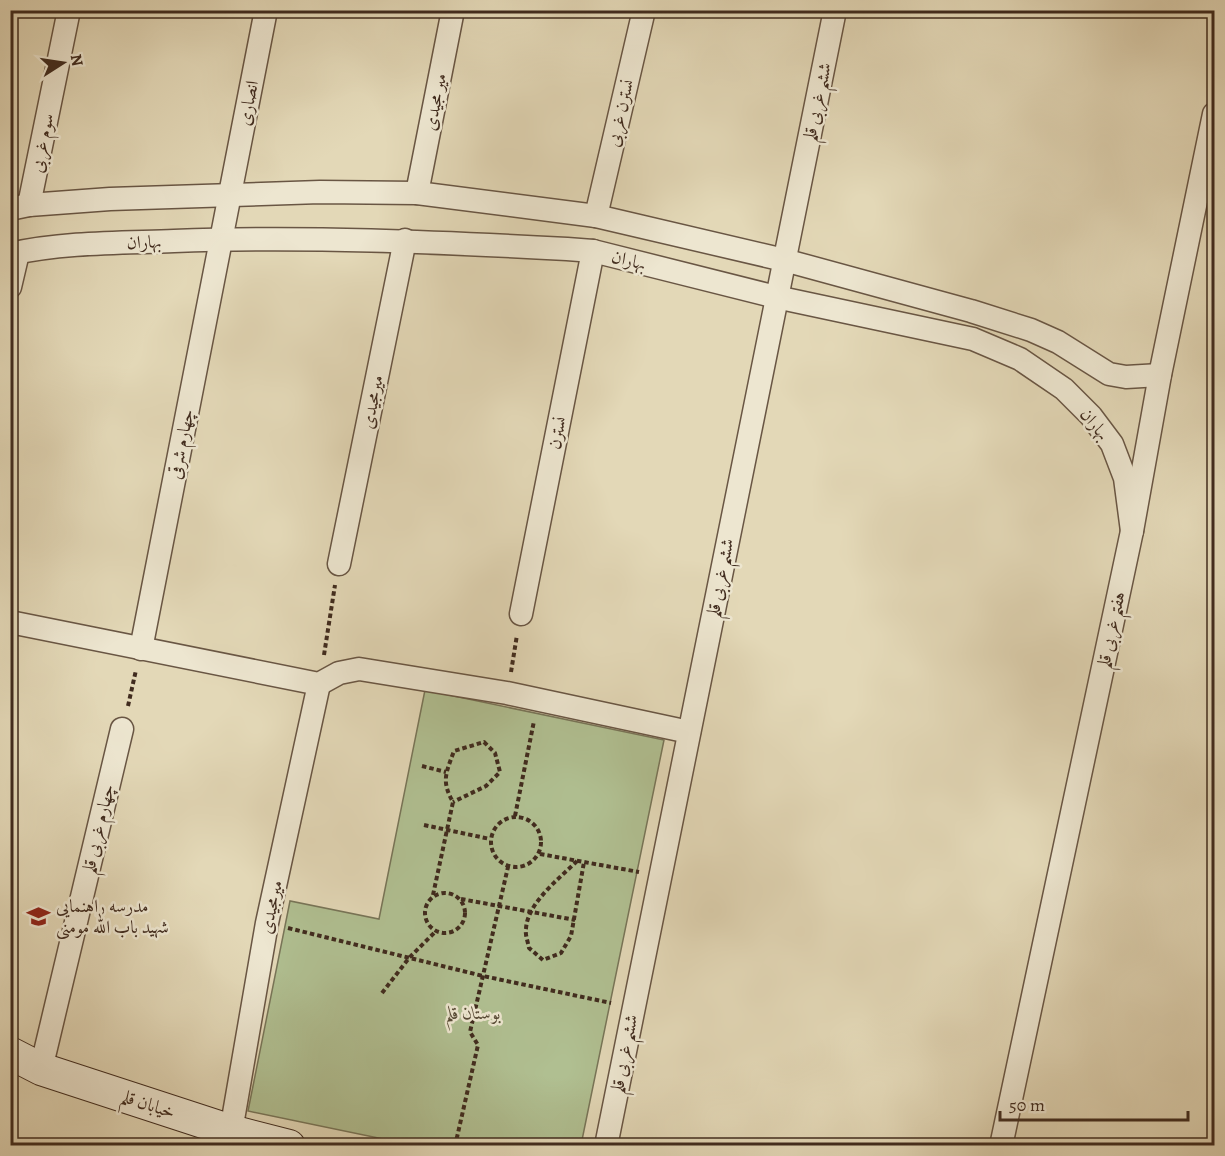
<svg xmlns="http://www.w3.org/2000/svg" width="1225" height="1156" font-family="Alegreya,Amiri,serif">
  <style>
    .green { fill: #b0bf91; stroke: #787558; stroke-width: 1.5 }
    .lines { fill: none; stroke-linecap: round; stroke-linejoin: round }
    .street-casing { stroke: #695644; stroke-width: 25 }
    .secondary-casing { stroke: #402b1e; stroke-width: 34 }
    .path { stroke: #402b1e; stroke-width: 4; stroke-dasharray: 4.5 3; stroke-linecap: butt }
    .street { stroke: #ede6d0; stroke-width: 22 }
    .secondary { stroke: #ede6d0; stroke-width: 32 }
    .labels { text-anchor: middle; stroke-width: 5; stroke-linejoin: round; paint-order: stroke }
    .street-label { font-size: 18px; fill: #402b1e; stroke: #ede6d0 }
    .poi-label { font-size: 18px; fill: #402b1e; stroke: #ede6d0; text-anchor: start }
    .park-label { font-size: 18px; font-style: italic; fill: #564935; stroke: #ede6d0 }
  </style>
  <rect width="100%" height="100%" fill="#e3d8b7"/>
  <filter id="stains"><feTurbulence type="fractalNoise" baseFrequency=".00333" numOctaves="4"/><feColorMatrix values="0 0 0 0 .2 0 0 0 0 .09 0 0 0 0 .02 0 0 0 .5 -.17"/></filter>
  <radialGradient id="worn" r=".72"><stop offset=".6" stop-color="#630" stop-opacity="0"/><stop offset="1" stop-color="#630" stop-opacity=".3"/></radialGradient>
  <polygon class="green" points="425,690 664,740 581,1145 412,1145 248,1111 290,901 379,919"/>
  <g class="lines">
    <defs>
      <g id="street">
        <polyline points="417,193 453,10"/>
        <polyline points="29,205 69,10"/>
        <polyline points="10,209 29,205 110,199 320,192 417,193 596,216 784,260 971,311 1031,330 1058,342 1109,374 1126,377 1160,375"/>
        <polyline points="596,216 644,10"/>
        <path d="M10 254C64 242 120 243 174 241 306 236 436 242 567 249L593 251 776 297 973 339 1020 359 1064 389 1091 416 1112 444 1125 478 1132 531"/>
        <polyline points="10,287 18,253"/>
        <polyline points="339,564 405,240"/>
        <polyline points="521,614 593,251"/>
        <polyline points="10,622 319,684 339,673 359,669 507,693 689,732"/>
        <polyline points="141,649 266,10"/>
        <polyline points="41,1069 122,729"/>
        <polyline points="231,1131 267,923 319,684"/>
        <polyline points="606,1146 835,10"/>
        <polyline points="1001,1146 1132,531 1160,375 1214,114"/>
      </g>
      <polyline id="secondary" points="10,1053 41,1069 231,1131 289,1146"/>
    </defs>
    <use href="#street" class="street-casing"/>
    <use href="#secondary" class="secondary-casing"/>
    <g class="path">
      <polyline points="324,655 335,585"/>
      <polyline points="511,672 517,635"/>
      <polyline points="128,706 136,670"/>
      <polyline points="422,766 446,772"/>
      <polyline points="515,816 534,721"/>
      <circle cx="516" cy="842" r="25"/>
      <polyline points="424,825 490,839"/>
      <polyline points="540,854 639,872"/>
      <path d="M577 861C560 878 527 903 526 929 525 935 528 942 529 948L543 960 561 953 571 936 584 862"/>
      <circle cx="445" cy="913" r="20"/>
      <path d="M433 895 453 802C441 781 446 773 454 751L484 742 495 753 500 772 486 786 453 802"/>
      <polyline points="461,899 575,920"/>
      <polyline points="288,928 483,976 611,1003"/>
      <polyline points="382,993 409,958 435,932"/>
      <polyline points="455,1146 478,1045 470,1032 508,867"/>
    </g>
    <use href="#street" class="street"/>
    <use href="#secondary" class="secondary"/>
  </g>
  <defs>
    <symbol id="school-bare" viewBox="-9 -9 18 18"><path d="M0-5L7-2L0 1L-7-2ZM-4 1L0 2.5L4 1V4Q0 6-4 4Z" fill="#8f2418" stroke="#ede6d0" stroke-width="2.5" paint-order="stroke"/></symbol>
  </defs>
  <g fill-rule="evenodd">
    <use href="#school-bare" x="22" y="900" width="33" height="33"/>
  </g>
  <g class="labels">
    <g class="street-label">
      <text transform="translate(435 102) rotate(-79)" y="6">میر مجیدی</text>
      <text transform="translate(817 102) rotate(-78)" y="6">ششم غربی قلم</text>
      <text transform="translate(248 103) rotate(-79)" y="6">انصاری</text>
      <text transform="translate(620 113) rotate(-77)" y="6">نسترن غربی</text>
      <text transform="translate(42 143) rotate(-79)" y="6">سوم غربی</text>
      <text transform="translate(144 242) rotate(-2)" y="6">بهاران</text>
      <text transform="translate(629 260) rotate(14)" y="6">بهاران</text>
      <text transform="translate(372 402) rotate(-79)" y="6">میرمجیدی</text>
      <text transform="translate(1095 424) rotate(51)" y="6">بهاران</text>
      <text transform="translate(557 433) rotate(-79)" y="6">نسترن</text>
      <text transform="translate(181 444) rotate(-79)" y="6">چهارم شرقی</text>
      <text transform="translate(720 578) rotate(-79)" y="6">ششم غربی قلم</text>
      <text transform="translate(1111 630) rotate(-78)" y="6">هفتم غربی قلم</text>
      <text transform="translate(98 829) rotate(-77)" y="6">چهارم غربی قلم</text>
      <text transform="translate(271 907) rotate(-78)" y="6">میرمجیدی</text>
      <text transform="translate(624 1054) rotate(-79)" y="6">ششم غربی قلم</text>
      <text transform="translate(148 1104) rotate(18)" y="6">خیابان قلم</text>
    </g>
    <g class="poi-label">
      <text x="56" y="912">مدرسه راهنمایی<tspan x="56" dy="21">شهید باب الله مومنی</tspan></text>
    </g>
    <g class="park-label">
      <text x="473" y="1019">بوستان قلم</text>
    </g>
  </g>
  <rect width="1225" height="1156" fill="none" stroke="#e3d8b7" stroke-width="36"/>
  <rect x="12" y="12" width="1201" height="1132" fill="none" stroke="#402b1e" stroke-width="3"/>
  <rect x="18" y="18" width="1189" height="1120" fill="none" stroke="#402b1e" stroke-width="1.5"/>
  <g transform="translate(63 63) rotate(78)" stroke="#ede6d0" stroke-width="4.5" paint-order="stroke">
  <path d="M0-4.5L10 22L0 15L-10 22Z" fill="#402b1e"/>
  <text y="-9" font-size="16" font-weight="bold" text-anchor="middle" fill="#402b1e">N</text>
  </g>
  <path d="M1000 1111v9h188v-9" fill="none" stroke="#402b1e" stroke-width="3"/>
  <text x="1009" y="1111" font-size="18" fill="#402b1e" stroke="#ede6d0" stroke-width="4.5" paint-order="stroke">50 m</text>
  <rect width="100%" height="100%" filter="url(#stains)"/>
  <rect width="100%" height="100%" fill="url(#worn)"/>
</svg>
